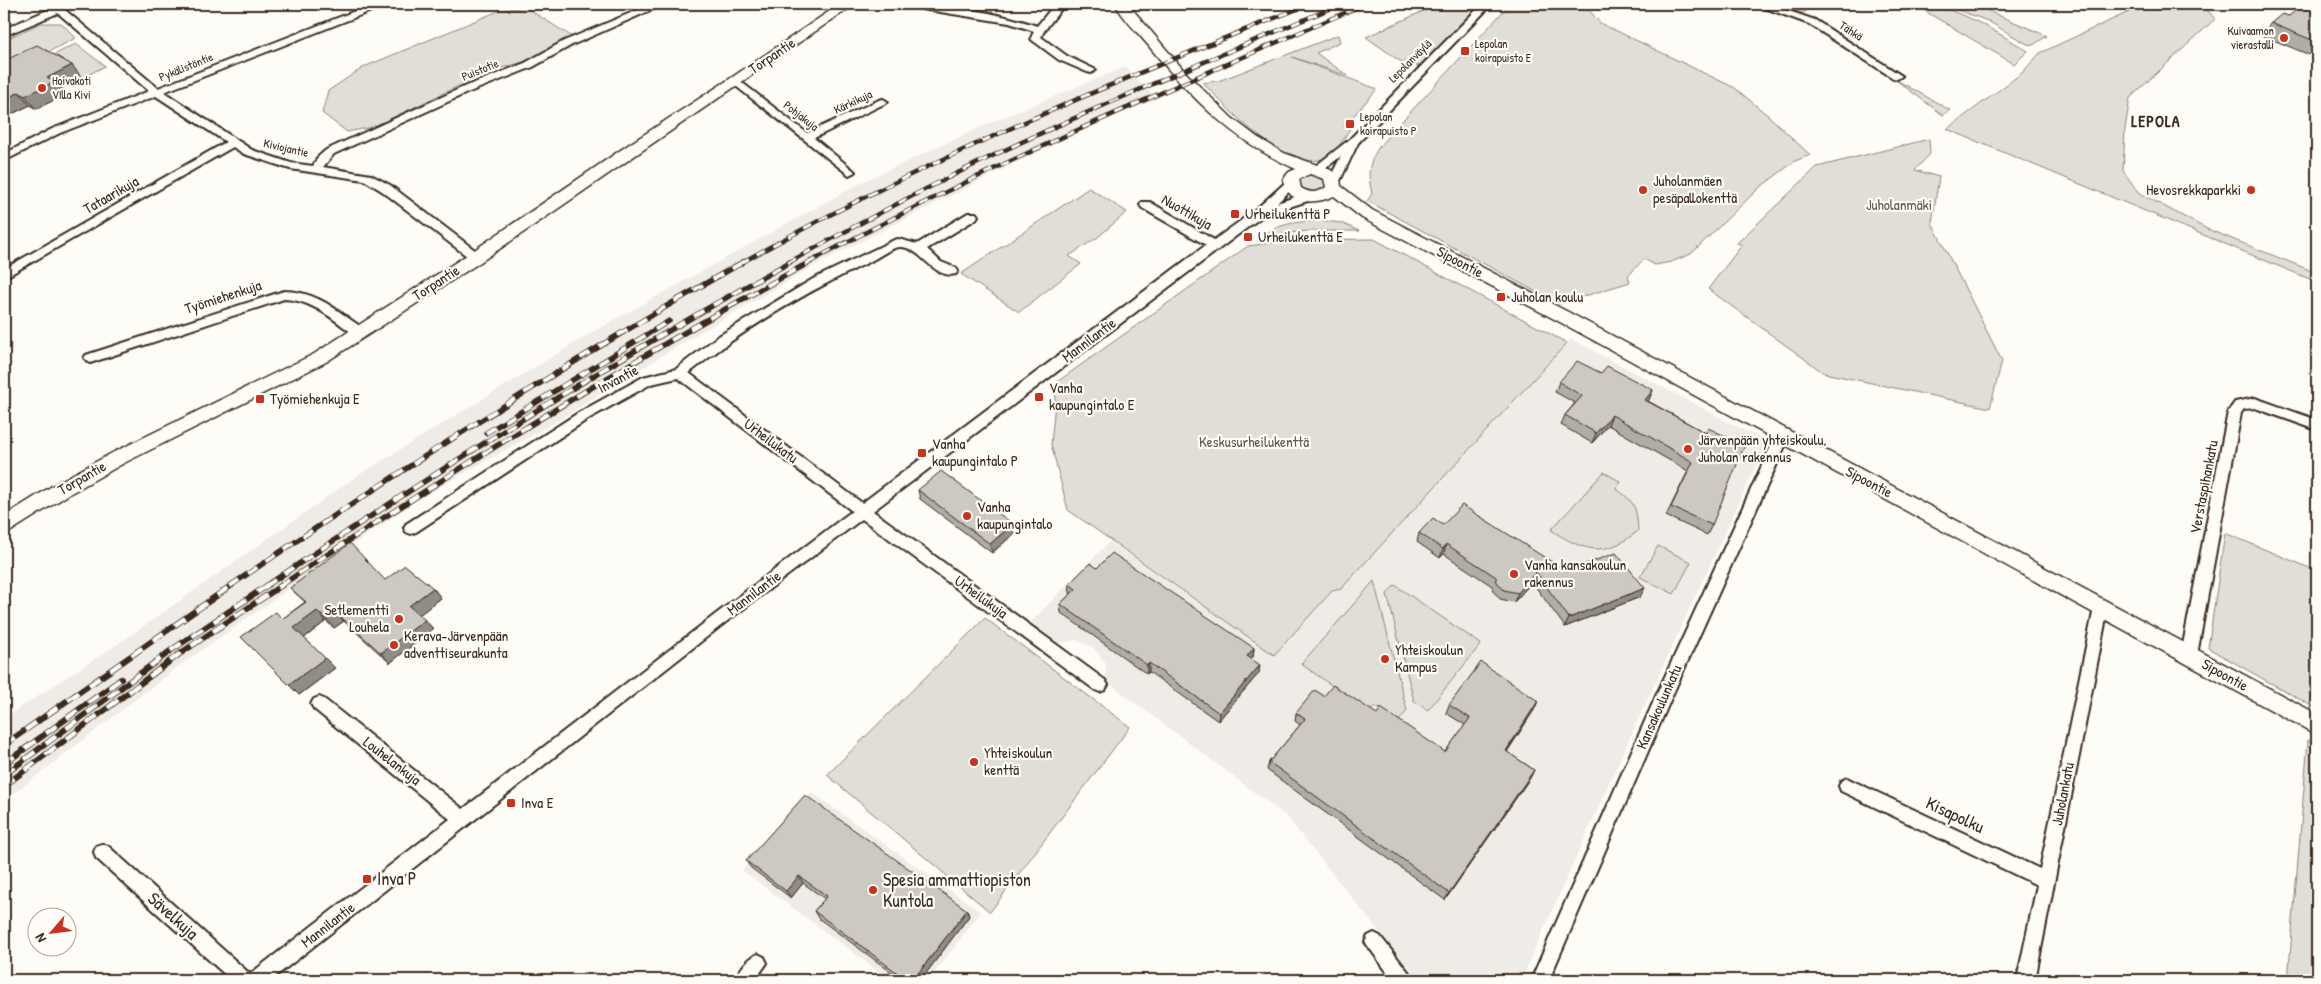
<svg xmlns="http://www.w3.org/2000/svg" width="2321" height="984" font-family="'Patrick Hand',sans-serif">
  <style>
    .built { fill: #efece7 }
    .green { fill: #e1ded7; stroke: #8e847a }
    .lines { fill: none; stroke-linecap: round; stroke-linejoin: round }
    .street-casing { stroke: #3b2a1e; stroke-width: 4 }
    .secondary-casing { stroke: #3b2a1e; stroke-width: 3 }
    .street { fill: #fdfcf7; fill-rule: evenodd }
    .secondary { fill: #fdfcf7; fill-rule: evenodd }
    .rail-far2-casing { stroke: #3b2a1e; stroke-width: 4.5 }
    .rail-far1-casing { stroke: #3b2a1e; stroke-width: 5.5 }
    .rail-casing { stroke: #3b2a1e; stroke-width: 6 }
    .rail-far2 { stroke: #fdfcf7; stroke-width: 3; stroke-dasharray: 9; stroke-linecap: butt }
    .rail-far1 { stroke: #fdfcf7; stroke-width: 4; stroke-dasharray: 11; stroke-linecap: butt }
    .rail { stroke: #fdfcf7; stroke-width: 4.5; stroke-dasharray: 13; stroke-linecap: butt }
    .wall { fill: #b0aca7; stroke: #3b2a1e }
    .shaded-wall { fill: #908c88; stroke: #3b2a1e }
    .building { fill: #cdc8c2; stroke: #3b2a1e }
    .poi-dot { fill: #c8321e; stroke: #fdfcf7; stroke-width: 2 }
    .labels { text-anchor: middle; stroke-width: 4.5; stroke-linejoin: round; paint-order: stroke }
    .far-street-label { font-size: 12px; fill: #3b2a1e; stroke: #fdfcf7 }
    .far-poi-label { font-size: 12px; fill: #3b2a1e; stroke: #fdfcf7; text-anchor: start }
    .street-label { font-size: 15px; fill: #3b2a1e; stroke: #fdfcf7 }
    .poi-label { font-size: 15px; fill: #3b2a1e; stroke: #fdfcf7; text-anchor: start }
    .park-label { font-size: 15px; fill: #64574c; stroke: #fdfcf7 }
    .far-district-label { font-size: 16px; font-weight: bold; letter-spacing: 1px; fill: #3b2a1e; stroke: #fdfcf7 }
    .near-street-label { font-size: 18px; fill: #3b2a1e; stroke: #fdfcf7 }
    .near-poi-label { font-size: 18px; fill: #3b2a1e; stroke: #fdfcf7; text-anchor: start }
  </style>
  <rect width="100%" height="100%" fill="#fdfcf7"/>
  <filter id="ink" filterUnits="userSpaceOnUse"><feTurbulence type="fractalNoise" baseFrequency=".02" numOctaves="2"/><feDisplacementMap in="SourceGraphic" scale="10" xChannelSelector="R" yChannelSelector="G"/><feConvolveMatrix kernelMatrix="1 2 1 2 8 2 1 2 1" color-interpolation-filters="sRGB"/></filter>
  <g filter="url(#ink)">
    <g class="built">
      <polygon points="1126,67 1157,99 1126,111 1029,156 821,262 689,339 557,421 420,498 179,666 4,801 4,718 124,640 357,476 591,333 862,182 994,121"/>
      <polygon points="1571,339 1767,442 1635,726 1521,980 1418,980 1286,816 1105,680 1106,663 1092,647 1076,640 1057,644 1029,624 1110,541 1274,655 1332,591 1341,589"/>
      <polygon points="811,792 981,912 929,980 890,980 742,870"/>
    </g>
    <g class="green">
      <polygon points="1439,4 1481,4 1419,66 1400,61 1366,37"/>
      <path d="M1510 4H1584L1600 23 1735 88 1771 118 1810 155 1795 161 1758 189 1691 254 1671 262 1655 265 1644 259 1628 276 1630 282 1559 304 1367 201 1372 194C1367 171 1368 165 1380 145Z"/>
      <polygon points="1770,4 1828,4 1810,9 1803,13"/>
      <path d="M1913 4C1954 4 1993 30 2028 51L2014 64Z"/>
      <polygon points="1941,4 1972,4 2047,36 2033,45 2027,44 1988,21"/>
      <polygon points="2146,4 2202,4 2215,19 2130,98 2125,129 2123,171 2139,193 2207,229 2317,273 2317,282 1947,129 2022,73 2040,53"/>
      <polygon points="525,7 574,38 523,62 498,69 452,89 373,127 347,132 322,113 328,91 364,67 501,10"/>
      <polygon points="41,23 61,23 76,38 4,74 4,40"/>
      <path d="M1338 35 1340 42 1316 53 1348 76 1292 57 1377 89 1344 127 1350 129C1344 137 1337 152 1329 156 1290 179 1227 107 1203 83L1221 80Z"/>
      <polygon points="76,44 105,66 82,78 47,58"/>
      <polygon points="1893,78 1950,110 1943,115"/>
      <polygon points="1929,139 1930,154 1915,170 1939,177 1932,223 2002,361 1990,408 1824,373 1708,289 1742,245 1737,243 1817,167"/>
      <path d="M1306 175H1315L1323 178 1326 187C1318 195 1308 193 1300 187L1298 181Z"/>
      <polygon points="1089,188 1127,212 1098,237 1069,256 1081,264 1019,312 961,274"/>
      <path d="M1318 220 1341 223 1359 231H1308L1263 236C1278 223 1299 222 1318 220Z"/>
      <polygon points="1374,239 1567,343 1341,589 1332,591 1274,655 1068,510 1051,444 1057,382 1248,246 1292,240"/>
      <path d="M1604 472 1621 482 1616 489C1635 501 1637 509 1638 531 1605 558 1585 552 1551 530Z"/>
      <polygon points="2225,533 2317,571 2317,709 2208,648"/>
      <polygon points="1658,546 1691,562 1674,594 1640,577"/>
      <polygon points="1374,581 1407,711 1398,722 1375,706 1370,712 1301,664"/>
      <polygon points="1395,585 1481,644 1428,710 1414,701 1387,594"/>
      <polygon points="985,618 1130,727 990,912 827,775"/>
      <polygon points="2308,740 2317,745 2317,980 2288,980"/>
    </g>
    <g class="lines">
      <defs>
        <g id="street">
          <polygon points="48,4 75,4 65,10 158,88 373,4 386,4 384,6 164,92 252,150 291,163 313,166 318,157 326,150 459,89 525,63 564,41 652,4 665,4 572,45 533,67 467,93 334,154 323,167 371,175 390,185 480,254 482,257 480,260 472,260 382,191 364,180 290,169 244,154 233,147 4,278 4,269 226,142 156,96 60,133 4,161 4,154 52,129 149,91 58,13 4,36 4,29 52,8"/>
          <path d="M904 4C940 2 1003 14 1037 26L1055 4H1065L1044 31 1041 37 1067 56 1096 70 1091 73 1087 72 1059 60 1032 40 1031 38 1034 31 1009 23 909 7Z"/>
          <polygon points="1482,4 1492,4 1358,143 1338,185 1330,185 1328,182 1341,156 1321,172 1313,172 1313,168 1350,139"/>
          <polygon points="1754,4 1768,4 1815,20 1902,76 1897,79 1893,78 1809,24"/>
          <polygon points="736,78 807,133 879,100 883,99 888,102 814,138 853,170 855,172 849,175 732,83 732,79"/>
          <path d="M1290 181 1296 185 1277 203 1307 193 1311 194 1313 197 1311 200 1264 215 873 511 1105 680 1108 685 1105 690 1100 692 1095 690 862 519 722 625 271 980H231L96 858 94 852 96 846 102 844 108 846 250 974 450 819 314 709 311 704 314 699 319 697 324 699 463 809 712 617 852 511 678 378 651 384 588 419 416 532 411 534 406 532 404 528 406 524 578 413 643 377 676 369 717 337 813 279 894 240 898 239 917 244 968 213H976L978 216 976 219 927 249 941 262 956 268 958 271 956 274C933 280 922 247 900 247 891 247 878 258 869 262 805 293 744 328 689 373L862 503 1206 245 1142 208 1140 205 1142 202H1150L1214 240 1254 211 1286 182Z"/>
          <path d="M284 291C311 291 331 305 351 320 357 324 363 328 366 333L364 336H356C334 320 313 300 284 299L90 363 84 358 86 355Z"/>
          <polygon points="2255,398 2317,420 2317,430 2255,408 2244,409 2241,413 2197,655 2194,660 2189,662 2184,660 2181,655 2228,412 2235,402"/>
          <polygon points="1783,430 1788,431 1790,435 1672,696 1549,980 1531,980 1656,696 1776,435 1778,431"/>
          <polygon points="2101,602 2106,604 2108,608 2035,980 2017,980 2037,885 1841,791 1839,786 1841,781 1847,778 1853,781 2040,869 2094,608 2096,604"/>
          <polygon points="1374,933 1380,936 1410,974 1413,980 1393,980 1365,942 1368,936"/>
          <path d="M758 954 764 957 767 963 755 980H735C739 970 748 958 758 954Z"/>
        </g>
        <g id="secondary">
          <polygon points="840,4 855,4 482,261 326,362 124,463 71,493 11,531 4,534 4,516 57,483 112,453 314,354 470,253 628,145 731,78"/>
          <path d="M1115 4H1128L1187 74 1232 118 1257 137 1284 153 1331 170 1340 179 1341 186 1372 210 1570 313 2317 714V735L1558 321 1362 218 1334 196C1315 205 1287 205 1283 179L1289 172 1296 169C1234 142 1190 97 1148 45 1137 32 1123 18 1115 4ZM1310 174 1324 179 1326 187C1318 193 1310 194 1301 188L1299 179Z"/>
        </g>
      </defs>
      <use href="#street" class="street-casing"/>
      <use href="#secondary" class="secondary-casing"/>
      <use href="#street" class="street"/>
      <use href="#secondary" class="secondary"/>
      <defs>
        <g id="rail-far2">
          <path d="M741 263C923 160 1116 81 1310 4"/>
          <path d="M788 263C865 220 944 178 1024 141 1128 93 1235 49 1341 4"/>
          <path d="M808 263C988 165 1177 86 1365 4"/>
        </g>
        <g id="rail-far1">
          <polyline points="486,433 669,321"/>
          <path d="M230 586C397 472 567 362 743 262"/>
          <path d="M266 586C436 471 610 361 790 262"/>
          <path d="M280 586C452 471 628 361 810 262"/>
        </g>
        <g id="rail">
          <polyline points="4,745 232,585"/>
          <polyline points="4,764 121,679"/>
          <polyline points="4,775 173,649 268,585"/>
          <polyline points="4,786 178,655 282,585"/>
        </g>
      </defs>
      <use href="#rail-far2" class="rail-far2-casing"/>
      <use href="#rail-far1" class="rail-far1-casing"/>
      <use href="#rail" class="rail-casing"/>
      <use href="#rail-far2" class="rail-far2"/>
      <use href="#rail-far1" class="rail-far1"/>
      <use href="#rail" class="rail"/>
    </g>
    <g class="wall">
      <polygon points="2317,4 2317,58 2261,35 2271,23 2289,16"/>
      <polygon points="4,61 82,78 60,89 64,95 36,109 30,105 4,118"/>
      <polygon points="1601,373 1653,390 1648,401 1706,433 1712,525 1707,535 1666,516 1688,471 1608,425 1592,443 1561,425 1565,415 1575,403 1555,392 1559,382"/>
      <polygon points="918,490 1013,524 1015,533 992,553 920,499"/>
      <polygon points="1443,525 1566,571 1640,597 1565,627 1532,582 1514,602 1500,599 1493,591 1492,586 1444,554 1440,558 1417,542 1419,533"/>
      <polygon points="1097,568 1254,648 1253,657 1251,659 1259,673 1218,721 1149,672 1147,674 1061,613 1060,604 1071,594 1070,593 1069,584"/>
      <polygon points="385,580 433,588 441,598 419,615 425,620 433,629 390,663 344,621 334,628 326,621 304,638 335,668 299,695 282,619 305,602 290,588"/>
      <polygon points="1324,696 1445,752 1465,725 1446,713 1449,705 1538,701 1534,710 1507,752 1534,770 1530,778 1445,900 1267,770 1269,762 1300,725 1295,721 1296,713"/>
      <polygon points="746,861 967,910 969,916 921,980 902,980 818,918 814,911 825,899 803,883 791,898 751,868"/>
    </g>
    <g class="shaded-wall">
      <polygon points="72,65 82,78 60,89 64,95 36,109 25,96 47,78"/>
      <polygon points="19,92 30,105 4,118 4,100"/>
      <polygon points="1653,390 1649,400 1641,410 1645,400"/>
      <polygon points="1612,415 1608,425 1592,443 1596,433"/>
      <polygon points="1013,524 1015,533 992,553 990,544"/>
      <polygon points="1446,544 1444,554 1440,558 1443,549"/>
      <polygon points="1536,572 1532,582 1514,602 1518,593"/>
      <polygon points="433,588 441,598 418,616 409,606"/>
      <polygon points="1645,588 1640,597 1565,627 1569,618"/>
      <polygon points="317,611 326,621 304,638 294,628"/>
      <polygon points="334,611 344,621 334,628 325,618"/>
      <polygon points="425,620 433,629 390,663 381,653"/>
      <polygon points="1254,648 1253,657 1246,664 1247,656"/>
      <polygon points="325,658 335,668 299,695 289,685"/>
      <polygon points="1149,663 1149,672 1147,674 1147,665"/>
      <polygon points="1260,665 1259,673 1218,721 1219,713"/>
      <polygon points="1538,701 1534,710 1502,759 1506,751"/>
      <polygon points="1534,770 1530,778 1445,900 1449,893"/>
      <polygon points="799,876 803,883 791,898 786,891"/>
      <polygon points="967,910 969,916 921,980 913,980"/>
    </g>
    <g class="building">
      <polygon points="2303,4 2317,4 2317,42 2271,23 2282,14 2289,16"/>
      <polygon points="37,45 72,65 47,78 54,82 25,96 19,92 4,100 4,61"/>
      <polygon points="1577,361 1601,373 1607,366 1653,390 1645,400 1706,433 1708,428 1745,445 1712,525 1671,507 1693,462 1612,415 1596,433 1565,415 1582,396 1559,382"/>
      <polygon points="941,471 1013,524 990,544 918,490"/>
      <polygon points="1462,505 1566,571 1616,553 1645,588 1569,618 1536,572 1518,593 1504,590 1497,582 1496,577 1446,544 1443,549 1419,533 1433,518 1443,525"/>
      <polygon points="350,543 385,580 405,565 433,588 409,606 425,620 381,653 334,611 325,618 317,611 294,628 325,658 289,685 241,637 276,612 282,619 306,602 290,588"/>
      <polygon points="1112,553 1254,648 1247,656 1260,665 1219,713 1149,663 1147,665 1060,604 1076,589 1069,584 1090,563 1097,568"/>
      <polygon points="1481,662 1538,701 1506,751 1534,770 1449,893 1269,762 1305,719 1296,713 1315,690 1324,696 1333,685 1377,714 1381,708 1445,752 1470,718 1449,705"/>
      <polygon points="805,795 967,910 913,980 907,980 814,911 827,896 799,876 786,891 746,861"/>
    </g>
  </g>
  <g class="poi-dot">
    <circle cx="2284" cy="38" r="5"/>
    <rect x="1460" y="46" width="10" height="10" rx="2.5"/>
    <circle cx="42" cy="88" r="5"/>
    <rect x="1345" y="119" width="10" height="10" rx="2.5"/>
    <circle cx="1643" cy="190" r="5"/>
    <circle cx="2251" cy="190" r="5"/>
    <rect x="1230" y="209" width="10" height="10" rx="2.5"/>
    <rect x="1243" y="232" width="10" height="10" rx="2.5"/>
    <rect x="1496" y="292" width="10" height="10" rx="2.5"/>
    <rect x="1034" y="392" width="10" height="10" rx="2.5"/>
    <rect x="255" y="394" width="10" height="10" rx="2.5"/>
    <circle cx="1688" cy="449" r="5"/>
    <rect x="917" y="448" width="10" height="10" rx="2.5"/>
    <circle cx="967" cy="516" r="5"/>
    <circle cx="1514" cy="574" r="5"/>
    <circle cx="399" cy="619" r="5"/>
    <circle cx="394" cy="645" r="5"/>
    <circle cx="1385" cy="659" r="5"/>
    <circle cx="974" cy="762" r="5"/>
    <rect x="506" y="798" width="10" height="10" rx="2.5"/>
    <rect x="362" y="874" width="10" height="10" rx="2.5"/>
    <circle cx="873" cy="890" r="5"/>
  </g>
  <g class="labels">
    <g class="far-street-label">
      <text transform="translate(1851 31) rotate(33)" y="4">Tähkä</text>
      <text transform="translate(1410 61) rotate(-45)" y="4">Lepolanväylä</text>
      <text transform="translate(186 67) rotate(-22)" y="4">Pykälistöntie</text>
      <text transform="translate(480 70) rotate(-22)" y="4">Puistotie</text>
      <text transform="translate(853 102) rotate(-25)" y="4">Kärkikuja</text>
      <text transform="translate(801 116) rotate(38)" y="4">Pohjakuja</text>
      <text transform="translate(286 148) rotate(13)" y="4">Kiviojantie</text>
    </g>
    <g class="far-poi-label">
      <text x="2274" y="35" text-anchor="end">Kuivaamon<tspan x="2274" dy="14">vierastalli</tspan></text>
      <text x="1475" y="48">Lepolan<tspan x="1475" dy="14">koirapuisto E</tspan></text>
      <text x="52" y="85">Hoivakoti<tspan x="52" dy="14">VIlla Kivi</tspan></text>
      <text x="1360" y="121">Lepolan<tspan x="1360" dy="14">koirapuisto P</tspan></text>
    </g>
    <g class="street-label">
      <text transform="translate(772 56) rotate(-34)" y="5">Torpantie</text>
      <text transform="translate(111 195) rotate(-30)" y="5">Tataarikuja</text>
      <text transform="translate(1187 212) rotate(30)" y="5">Nuottikuja</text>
      <text transform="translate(1460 262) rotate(28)" y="5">Sipoontie</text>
      <text transform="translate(436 283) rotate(-33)" y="5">Torpantie</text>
      <text transform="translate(223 297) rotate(-18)" y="5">Työmiehenkuja</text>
      <text transform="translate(1089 340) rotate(-37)" y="5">Mannilantie</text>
      <text transform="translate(618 379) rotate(-28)" y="5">Invantie</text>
      <text transform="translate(771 441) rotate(37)" y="5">Urheilukatu</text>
      <text transform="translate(82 478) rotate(-30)" y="5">Torpantie</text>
      <text transform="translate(1869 482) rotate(28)" y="5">Sipoontie</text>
      <text transform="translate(2204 487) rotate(-79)" y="5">Verstaspihankatu</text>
      <text transform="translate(754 593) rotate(-37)" y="5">Mannilantie</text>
      <text transform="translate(981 597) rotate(36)" y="5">Urheilukuja</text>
      <text transform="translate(2225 675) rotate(29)" y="5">Sipoontie</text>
      <text transform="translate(1659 707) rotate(-66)" y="5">Kansakoulunkatu</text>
      <text transform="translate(392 761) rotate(38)" y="5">Louhelankuja</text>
      <text transform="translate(2063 794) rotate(-79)" y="5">Juholankatu</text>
      <text transform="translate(328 925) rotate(-38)" y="5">Mannilantie</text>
    </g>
    <g class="poi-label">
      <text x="1653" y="186">Juholanmäen<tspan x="1653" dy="17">pesäpallokenttä</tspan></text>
      <text x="2241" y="195" text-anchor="end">Hevosrekkaparkki</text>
      <text x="1245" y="219">Urheilukenttä P</text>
      <text x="1258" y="242">Urheilukenttä E</text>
      <text x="1511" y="302">Juholan koulu</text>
      <text x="1049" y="393">Vanha<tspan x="1049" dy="17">kaupungintalo E</tspan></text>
      <text x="270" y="404">Työmiehenkuja E</text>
      <text x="1698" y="445">Järvenpään yhteiskoulu,<tspan x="1698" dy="17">Juholan rakennus</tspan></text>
      <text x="932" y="449">Vanha<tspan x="932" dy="17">kaupungintalo P</tspan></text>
      <text x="977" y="512">Vanha<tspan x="977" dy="17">kaupungintalo</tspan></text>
      <text x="1524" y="570">Vanha kansakoulun<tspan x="1524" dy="17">rakennus</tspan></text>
      <text x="389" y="615" text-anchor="end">Setlementti<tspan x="389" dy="17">Louhela</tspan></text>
      <text x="404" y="641">Kerava-Järvenpään<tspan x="404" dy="17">adventtiseurakunta</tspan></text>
      <text x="1395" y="655">Yhteiskoulun<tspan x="1395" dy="17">Kampus</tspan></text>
      <text x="984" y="758">Yhteiskoulun<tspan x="984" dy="17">kenttä</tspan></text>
      <text x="521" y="808">Inva E</text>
    </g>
    <g class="park-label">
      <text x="1899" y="210">Juholanmäki</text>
      <text x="1254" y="447">Keskusurheilukenttä</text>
    </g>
    <g class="far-district-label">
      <text x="2156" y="127">LEPOLA</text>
    </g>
    <g class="near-street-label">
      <text transform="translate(1955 815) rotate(25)" y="6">Kisapolku</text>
      <text transform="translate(173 916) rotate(42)" y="6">Sävelkuja</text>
    </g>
    <g class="near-poi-label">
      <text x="377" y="885">Inva P</text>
      <text x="883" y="886">Spesia ammattiopiston<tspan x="883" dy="21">Kuntola</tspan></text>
    </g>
  </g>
  <rect width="2321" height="984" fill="none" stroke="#fdfcf7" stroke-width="20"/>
  <rect x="10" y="10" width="2301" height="964" fill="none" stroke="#3b2a1e" stroke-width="2" filter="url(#ink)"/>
  <g transform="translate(52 932) rotate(242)"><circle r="24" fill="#fdfcf7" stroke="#afa8a0"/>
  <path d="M0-4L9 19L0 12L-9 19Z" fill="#c8321e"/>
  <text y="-8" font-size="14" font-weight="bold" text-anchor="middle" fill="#3b2a1e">N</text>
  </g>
</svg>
